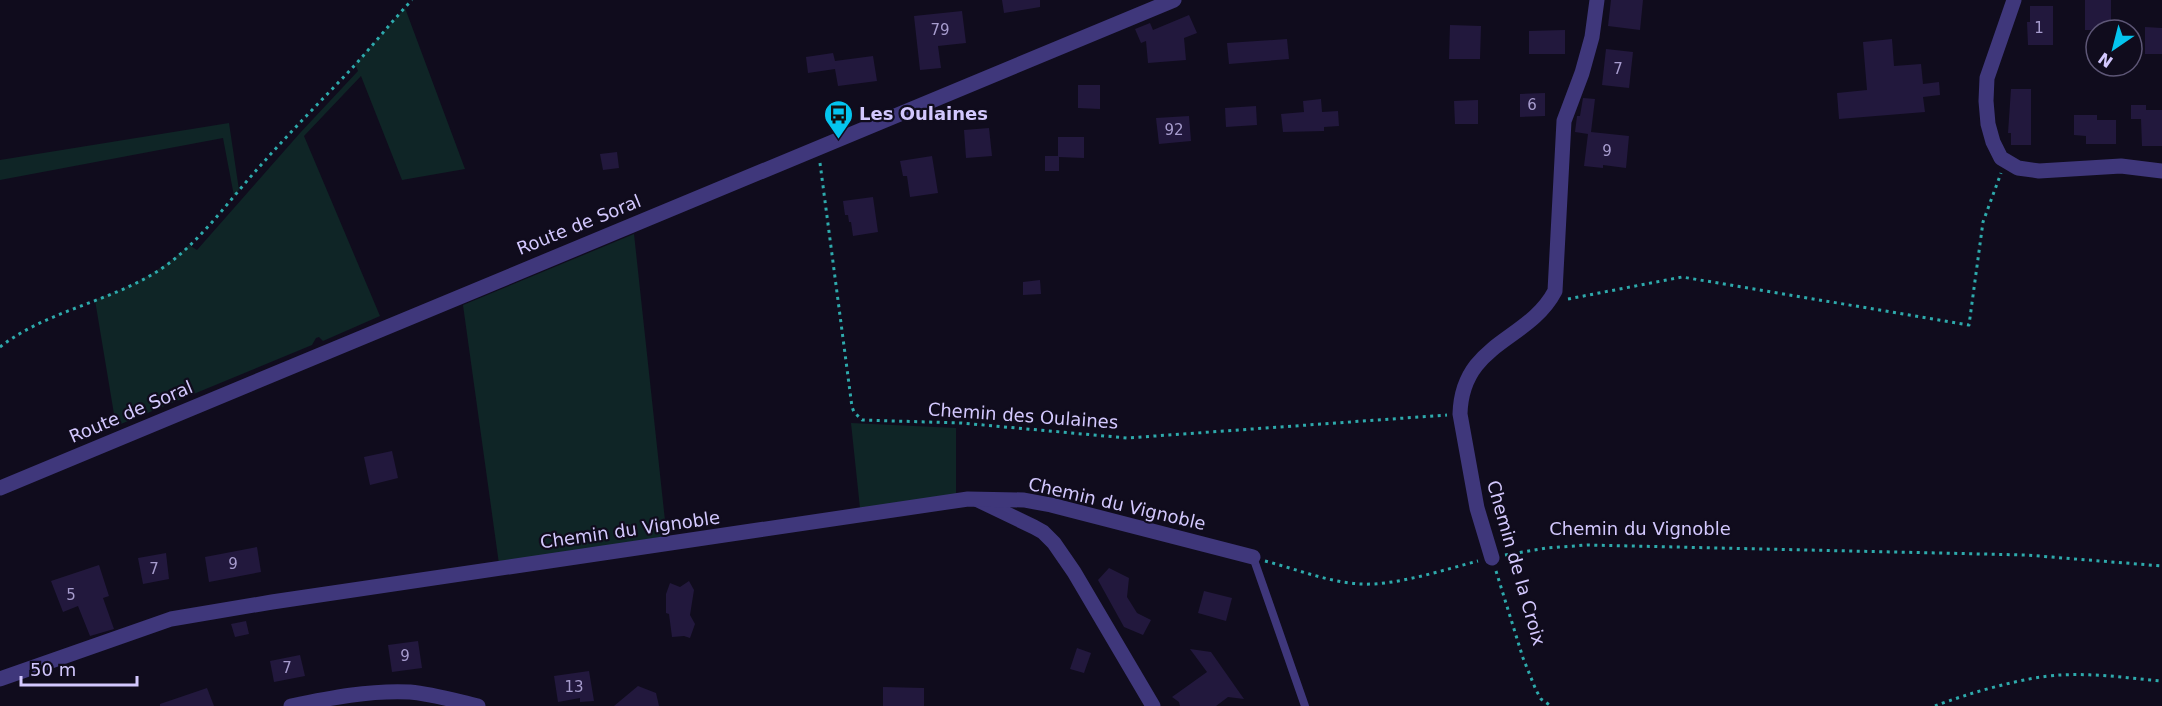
<svg xmlns="http://www.w3.org/2000/svg" width="2162" height="706" font-family="'DejaVu Sans',sans-serif">
  <style>
    .green { fill: #0f2526 }
    .building { fill: #22183d }
    .lines { fill: none; stroke-linecap: round; stroke-linejoin: round }
    .path { stroke: #2eaaac; stroke-width: 3; stroke-dasharray: 3 4.5; stroke-linecap: butt }
    .service { stroke: #3f377b; stroke-width: 8 }
    .minor { stroke: #3f377b; stroke-width: 15 }
    .tertiary { stroke: #3f377b; stroke-width: 15 }
    .labels { text-anchor: middle; stroke-width: 4.5; stroke-linejoin: round; paint-order: stroke }
    .number-label { font-size: 15px; fill: #a79cce }
    .poi-label { font-size: 18px; font-weight: bold; fill: #d3c8fe; stroke: #100c1d; text-anchor: start }
    .street-label { font-size: 18px; fill: #d3c8fe; stroke: #100c1d }
  </style>
  <rect width="100%" height="100%" fill="#100c1d"/>
  <g class="green">
    <path d="M405 8 465 169 402 180 361 76 304 136 380 316 323 341 319 337 316 338 312 345 116 426 95 300C130 287 162 271 189 245L197 250 300 133 358 71 355 64Z"/>
    <polygon points="229,123 239,190 234,196 223,138 0,180 0,160"/>
    <polygon points="634,234 667,539 499,564 463,305"/>
    <polygon points="851,423 956,428 956,495 860,508"/>
  </g>
  <g class="building">
    <polygon points="1002,0 1040,0 1040,7 1004,13"/>
    <polygon points="1611,0 1643,0 1640,30 1608,26"/>
    <polygon points="2085,0 2111,0 2111,27 2105,27 2105,30 2085,30"/>
    <polygon points="2030,6 2053,6 2053,45 2028,45 2027,22 2030,22"/>
    <polygon points="962,11 966,43 938,46 941,68 920,70 914,16"/>
    <polygon points="1189,15 1197,33 1184,38 1186,60 1148,63 1146,41 1141,43 1135,29 1150,23 1153,30"/>
    <polygon points="1450,25 1481,26 1480,59 1449,59"/>
    <polygon points="2145,27 2162,28 2162,54 2145,54"/>
    <polygon points="1565,30 1565,54 1529,54 1529,31"/>
    <polygon points="1287,39 1289,59 1229,64 1227,43"/>
    <polygon points="1892,39 1894,66 1921,64 1923,84 1939,82 1940,95 1923,97 1925,112 1839,119 1837,93 1867,90 1863,42"/>
    <polygon points="1606,49 1633,52 1629,88 1602,85"/>
    <polygon points="833,53 835,61 873,56 877,81 838,86 835,69 808,73 806,57"/>
    <polygon points="1078,85 1100,85 1100,109 1078,108"/>
    <polygon points="2011,89 2031,89 2031,145 2011,145 2011,133 2008,133"/>
    <polygon points="1545,93 1545,116 1520,117 1520,94"/>
    <polygon points="1583,98 1595,99 1591,132 1629,136 1626,168 1603,165 1603,168 1584,166 1588,134 1575,132 1577,116 1580,116"/>
    <polygon points="1321,99 1322,112 1338,111 1339,126 1324,127 1324,131 1283,132 1281,114 1304,112 1303,101"/>
    <polygon points="1478,100 1478,124 1455,124 1454,101"/>
    <polygon points="2131,105 2146,105 2146,110 2162,110 2162,146 2142,146 2141,119 2131,119"/>
    <polygon points="1256,106 1257,125 1226,127 1225,108"/>
    <polygon points="2074,115 2097,115 2097,120 2116,120 2116,144 2086,144 2086,136 2074,135"/>
    <polygon points="1189,116 1191,141 1159,144 1156,118"/>
    <polygon points="989,128 992,156 966,158 964,130"/>
    <polygon points="1058,137 1084,137 1084,158 1059,157 1059,171 1045,171 1045,156 1058,156"/>
    <polygon points="617,152 619,168 603,170 600,154"/>
    <polygon points="932,156 938,193 910,197 907,176 903,176 900,161"/>
    <polygon points="873,197 878,232 853,236 851,222 849,222 848,215 845,215 843,201"/>
    <polygon points="1040,280 1041,294 1023,295 1023,282"/>
    <polygon points="392,451 398,478 370,485 364,457"/>
    <polygon points="257,547 261,572 209,582 205,557"/>
    <polygon points="166,553 169,579 143,584 138,558"/>
    <polygon points="99,565 109,596 103,598 114,629 90,636 78,606 63,612 51,581"/>
    <polygon points="1109,568 1129,578 1127,597 1137,613 1151,620 1143,635 1124,627 1098,580"/>
    <polygon points="689,581 694,590 690,615 695,624 690,638 684,636 672,637 669,614 666,613 666,594 670,583 680,587"/>
    <polygon points="1204,591 1232,598 1226,621 1198,613"/>
    <polygon points="246,621 249,634 235,637 231,624"/>
    <polygon points="418,641 422,668 392,672 388,645"/>
    <polygon points="1077,648 1091,653 1084,673 1070,669"/>
    <polygon points="1190,649 1211,652 1244,699 1228,697 1216,706 1180,706 1179,702 1172,697 1207,672"/>
    <polygon points="300,655 305,676 274,682 270,661"/>
    <polygon points="589,671 594,701 580,702 580,698 558,702 554,676"/>
    <polygon points="638,686 656,693 659,706 614,706"/>
    <polygon points="883,687 924,688 924,706 883,706"/>
    <polygon points="207,688 214,706 160,706 160,704"/>
  </g>
  <g class="lines">
    <g class="path">
      <polyline points="820,163 852,407 854,412 862,420 961,423 1127,438 1447,415"/>
      <polyline points="1568,299 1682,277 1969,325 1983,222 2001,173"/>
      <path d="M0 347C49 309 113 302 164 267 202 240 230 199 261 165 291 131 324 98 355 65 374 44 392 21 412 0"/>
      <polyline points="1505,555 1547,548 1587,545 2026,555 2162,566"/>
      <path d="M1265 561C1296 569 1328 582 1360 584 1395 586 1443 570 1478 561"/>
      <polyline points="1496,571 1523,658 1536,690 1541,699 1551,706"/>
      <path d="M1935 706C1969 693 2024 677 2060 675 2094 673 2128 678 2162 681"/>
    </g>
    <polyline class="service" points="1253,557 1305,706"/>
    <g class="minor">
      <polyline points="2014,0 1987,78 1986,101 1988,124 1993,142 2001,158 2018,168 2039,171 2121,166 2162,171"/>
      <polyline points="978,500 1034,527 1043,532 1054,543 1074,572 1153,706"/>
      <path d="M1492 558 1477 508 1460 414C1462 342 1528 342 1555 291L1564 121 1582 73 1592 37 1597 0"/>
      <polyline points="0,679 171,619 272,602 968,499 1024,500 1051,505 1253,557"/>
      <path d="M291 706C330 698 370 690 410 692 433 694 456 701 478 706"/>
    </g>
    <polyline class="tertiary" points="0,488 1174,0"/>
  </g>
  <defs>
    <symbol id="bus-pin" viewBox="-11 -11 22 30"><path d="M0 17L-7.5 6A9.5 9.5 0 1 1 7.5 6Z" fill="#04c5ef" stroke="#100c1d"/><path d="M-5-6H5V4H4V6H2V4H-2V6H-4V4H-5ZM-3.5-4V0h7V-4ZM-3.5 1.2v1.5H-2V1.2ZM2 1.2v1.5H3.5V1.2Z" fill="#111"/></symbol>
  </defs>
  <g fill-rule="evenodd">
    <use href="#bus-pin" x="822" y="98" width="33" height="45"/>
  </g>
  <g class="labels">
    <g class="number-label">
      <text x="2039" y="33">1</text>
      <text x="940" y="35">79</text>
      <text x="1618" y="74">7</text>
      <text x="1532" y="110">6</text>
      <text x="1174" y="135">92</text>
      <text x="1607" y="156">9</text>
      <text x="233" y="569">9</text>
      <text x="154" y="574">7</text>
      <text x="71" y="600">5</text>
      <text x="405" y="661">9</text>
      <text x="287" y="673">7</text>
      <text x="574" y="692">13</text>
    </g>
    <g class="poi-label">
      <text x="859" y="120">Les Oulaines</text>
    </g>
    <g class="street-label">
      <text transform="translate(579 225) rotate(-22)" y="6">Route de Soral</text>
      <text transform="translate(131 412) rotate(-23)" y="6">Route de Soral</text>
      <text transform="translate(1023 416) rotate(4)" y="6">Chemin des Oulaines</text>
      <text transform="translate(1117 504) rotate(13)" y="6">Chemin du Vignoble</text>
      <text x="1640" y="535">Chemin du Vignoble</text>
      <text transform="translate(630 530) rotate(-8)" y="6">Chemin du Vignoble</text>
      <text transform="translate(1516 563) rotate(74)" y="6">Chemin de la Croix</text>
    </g>
  </g>
  <g transform="translate(2114 48) rotate(215)"><circle r="28" fill="#100c1d" stroke="#5e5777" stroke-width="1.5"/>
  <path d="M0-4.5L10 22L0 15L-10 22Z" fill="#04c5ef"/>
  <text y="-9" font-size="16" font-weight="bold" text-anchor="middle" fill="#d3c8fe">N</text>
  </g>
  <path d="M21 676v9h116v-9" fill="none" stroke="#d3c8fe" stroke-width="3"/>
  <text x="30" y="676" font-size="18" fill="#d3c8fe" stroke="#100c1d" stroke-width="4.5" paint-order="stroke">50 m</text>
</svg>
